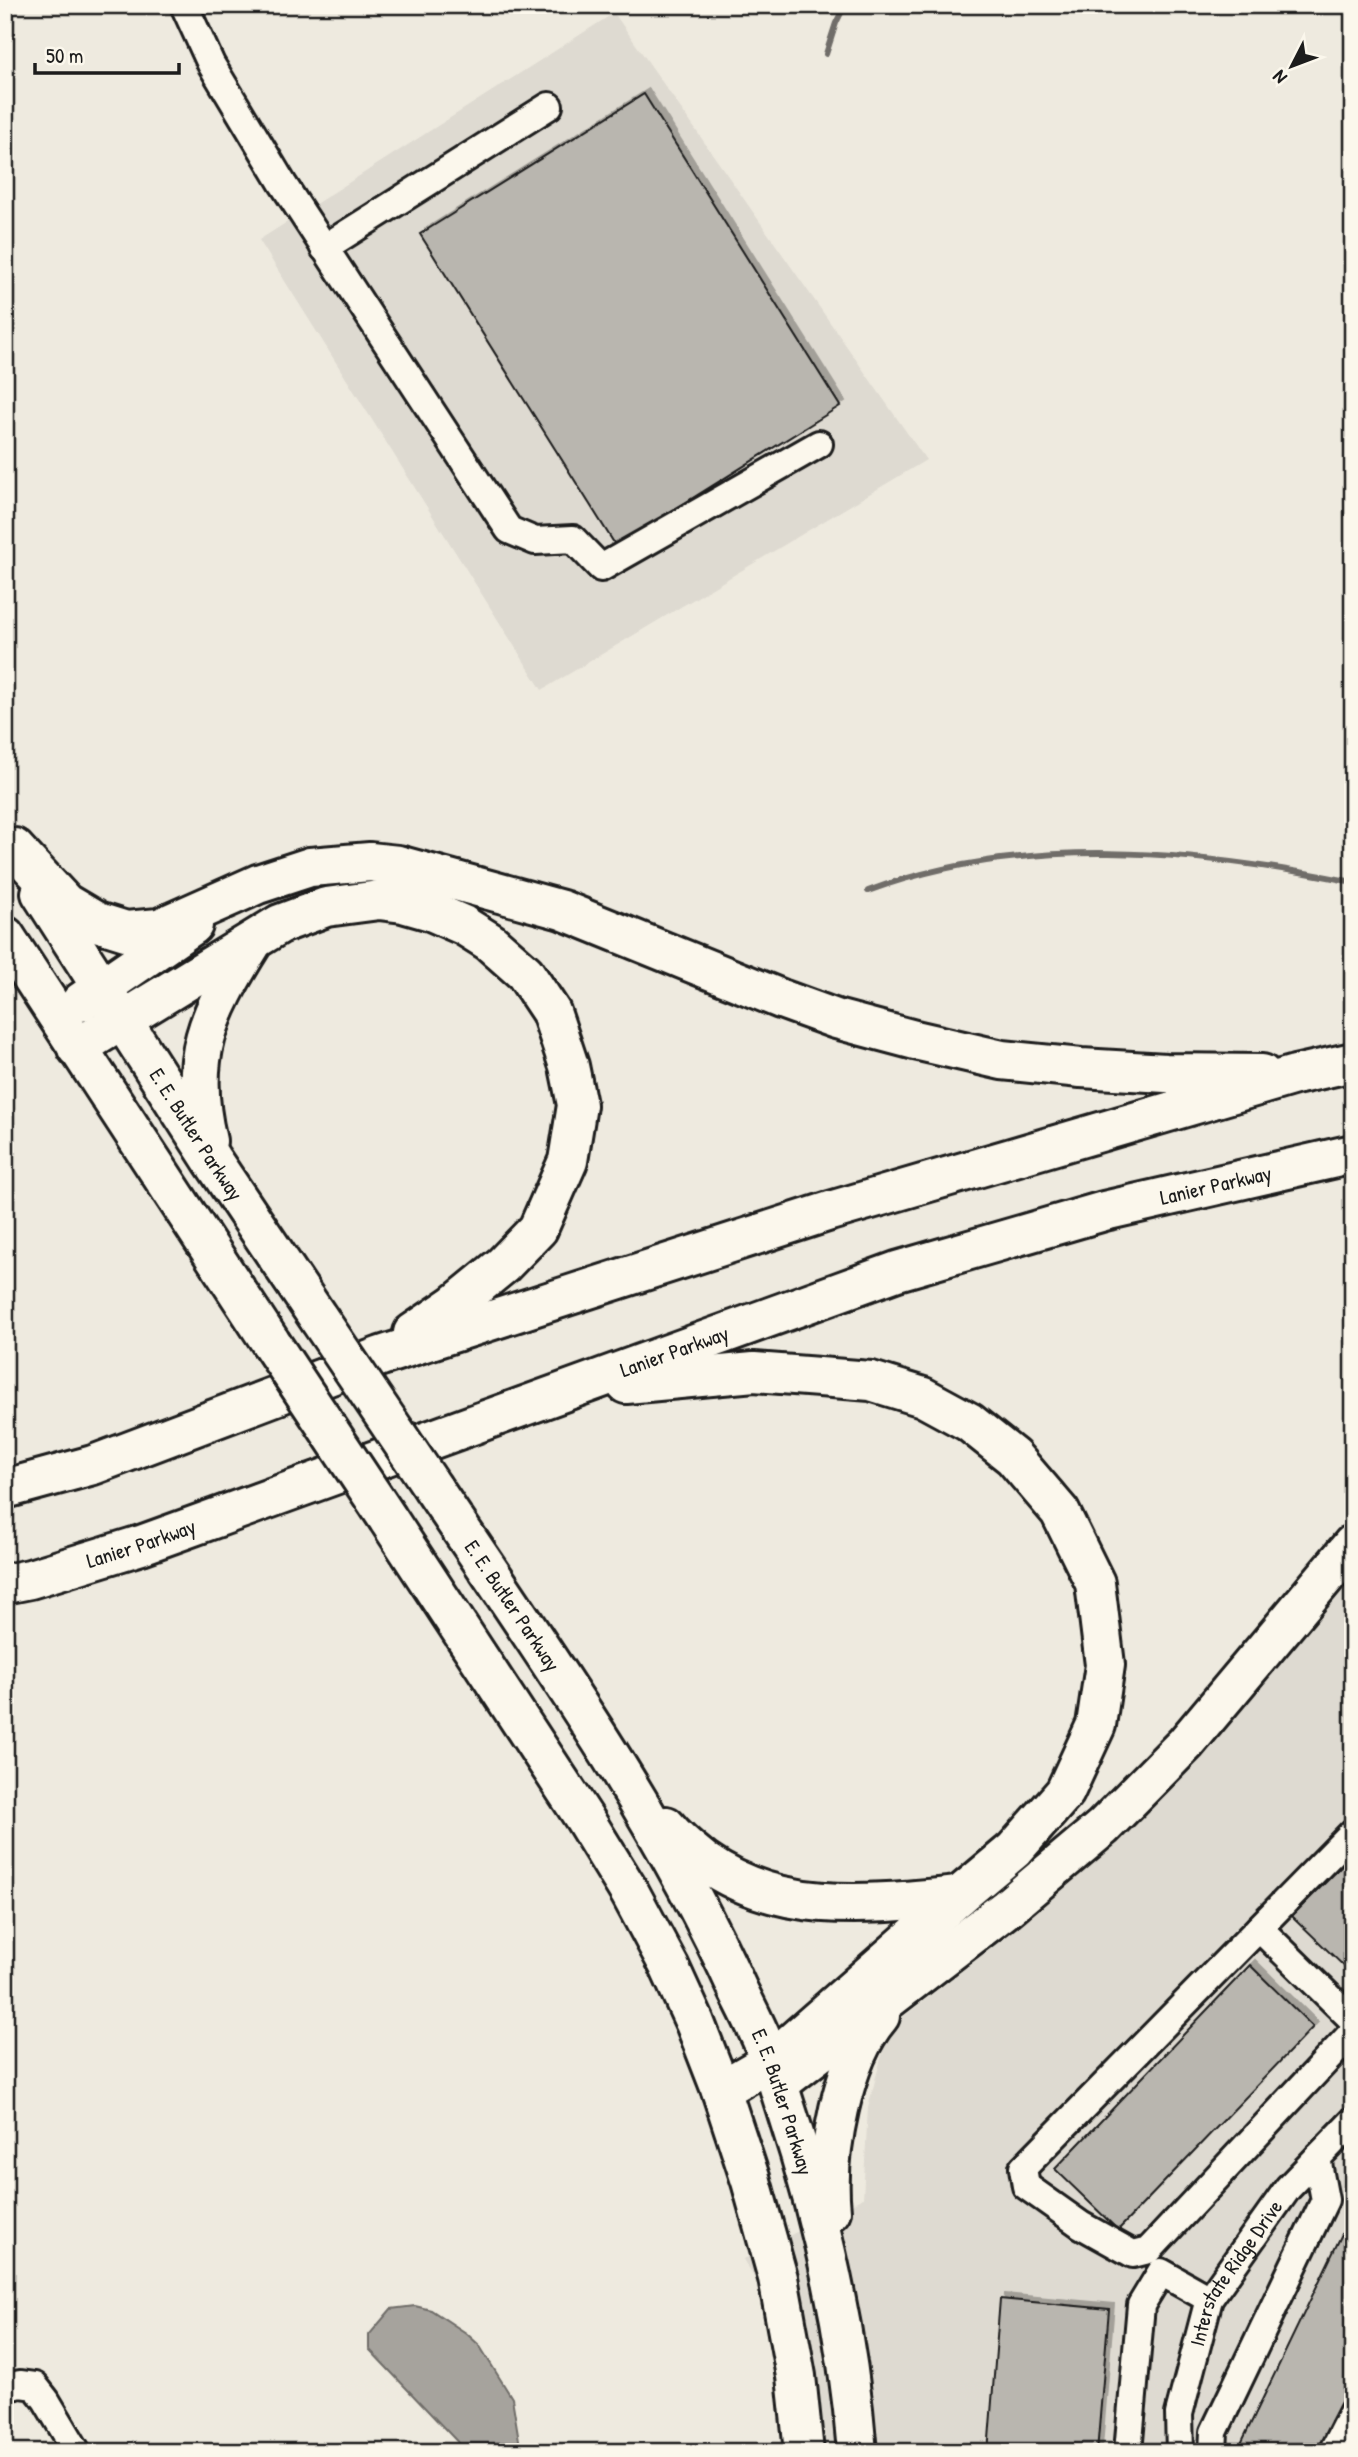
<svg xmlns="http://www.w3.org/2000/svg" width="1358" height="2457" font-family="'Patrick Hand',sans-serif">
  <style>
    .built { fill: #dedad1 }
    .water { fill: #a6a39d; stroke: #6f6d69; stroke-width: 2 }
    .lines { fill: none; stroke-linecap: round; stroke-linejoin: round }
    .stream { stroke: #6f6d69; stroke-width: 6 }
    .building { fill: #b9b6af; stroke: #1c1c1c; stroke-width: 2; filter: url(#shadow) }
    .minor-casing { stroke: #1c1c1c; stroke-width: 32 }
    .highway-casing { stroke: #1c1c1c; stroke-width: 44 }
    .minor { stroke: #fbf7ec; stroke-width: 26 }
    .highway { stroke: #fbf7ec; stroke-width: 38 }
    .highway-bridge-casing { stroke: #1c1c1c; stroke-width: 44; stroke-linecap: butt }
    .highway-bridge { stroke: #fbf7ec; stroke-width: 38 }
    .labels { text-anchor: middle; stroke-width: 7; stroke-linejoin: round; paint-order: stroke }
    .street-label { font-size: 21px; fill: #1c1c1c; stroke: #fbf7ec }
  </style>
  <defs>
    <filter id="shadow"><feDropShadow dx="5" dy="-5" stdDeviation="0" flood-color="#0004"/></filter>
  </defs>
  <rect width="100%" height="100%" fill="#eeeadf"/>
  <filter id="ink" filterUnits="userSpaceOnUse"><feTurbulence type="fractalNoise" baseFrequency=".0143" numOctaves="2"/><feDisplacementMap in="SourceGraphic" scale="14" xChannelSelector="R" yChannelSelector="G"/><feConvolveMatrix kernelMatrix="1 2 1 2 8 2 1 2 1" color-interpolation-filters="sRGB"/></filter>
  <g filter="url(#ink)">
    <g class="built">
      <polygon points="614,13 926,460 542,690 259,240"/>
      <polygon points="1353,1570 1353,2452 813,2452 802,2365 744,2259 863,2198 868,2107 889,2028 1021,1925 1171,1781"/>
    </g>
    <polygon class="water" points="415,2306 431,2310 466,2333 479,2345 512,2398 521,2452 467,2452 369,2349 369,2335 391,2309"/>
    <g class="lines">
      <g class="stream">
        <polyline points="826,54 836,23 845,5"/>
        <path d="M868 891C1022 834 1194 850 1353 882"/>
      </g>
    </g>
    <g class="building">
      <polygon points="644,94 840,406 616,546 420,234"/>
      <polygon points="1353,1855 1353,1975 1292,1916"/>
      <polygon points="1250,1965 1313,2027 1118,2230 1055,2169"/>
      <polygon points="1353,2211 1353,2383 1319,2452 1237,2452"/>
      <polygon points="1000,2299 1109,2309 1097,2452 988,2452"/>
    </g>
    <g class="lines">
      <defs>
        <g id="minor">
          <polyline points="184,5 211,64 283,184 509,530 535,541 573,539 601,568 819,444"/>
          <polyline points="324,248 549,106"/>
          <polyline points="1353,1832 1259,1928 1353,2020"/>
          <polyline points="1259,1928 1023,2168 1026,2186 1081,2225 1133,2254 1149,2250 1353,2032"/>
          <polyline points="5,2388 20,2384 35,2386 46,2400 77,2452"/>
          <polyline points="1128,2452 1141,2305 1161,2272 1209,2299"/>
          <path id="s1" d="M1180 2452 1179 2414 1209 2299 1288 2188 1353 2121"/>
          <polyline points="1213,2452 1214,2432 1325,2200 1317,2158"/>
          <polyline points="1332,2452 1353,2411"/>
        </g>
        <g id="highway">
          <polyline points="14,848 65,903 97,922 126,931 159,928 258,884 310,867 370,862 398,865 562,910 781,999 836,1019 915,1040 1002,1060 1081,1068 1166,1073 1262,1074"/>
          <path id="s2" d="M41 893 212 1160 319 1319"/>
          <polyline points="5,936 271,1343"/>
          <polyline points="81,1002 193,925"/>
          <polyline points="77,1048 280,924 326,907 379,900 403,903 431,911 463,925 490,942 525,973 551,1012 569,1066 577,1105 568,1161 538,1229 503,1265 454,1305 413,1333"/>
          <path d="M207 1141C187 1058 208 1014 251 945"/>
          <polyline points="626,1384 754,1372 871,1381 923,1397 969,1422 1013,1457 1060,1512 1095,1583 1105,1665 1096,1725 1065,1792 1014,1850 959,1896 771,2061 721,2090"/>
          <path id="s3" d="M433 1488C542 1651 658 1812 739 1992 750 2014 762 2037 770 2060 776 2075 780 2091 785 2106 822 2219 848 2333 857 2452"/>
          <polyline points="5,1489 93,1465 381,1356 830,1211 1295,1075 1353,1062"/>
          <polyline points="388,1519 584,1818 630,1893 669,1966 695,2023 721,2090 751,2181 778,2278 796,2376 804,2452"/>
          <path id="s4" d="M5 1584 30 1579 141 1545 897 1271 1104 1211 1353 1154"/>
          <path d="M666 1826C678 1841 690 1850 705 1862 781 1916 871 1904 959 1896"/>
          <polyline points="781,2082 1007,1908 1103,1827 1186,1743 1353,1544"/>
          <path d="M831 2211C825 2155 842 2060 880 2016"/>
        </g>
      </defs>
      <use href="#minor" class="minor-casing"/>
      <use href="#highway" class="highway-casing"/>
      <use href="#minor" class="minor"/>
      <use href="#highway" class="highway"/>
      <defs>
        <g id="highway-bridge">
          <polyline points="319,1319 433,1488"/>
          <polyline points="271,1343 388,1519"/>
        </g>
      </defs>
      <use href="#highway-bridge" class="highway-bridge-casing"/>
      <use href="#highway-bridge" class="highway-bridge"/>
    </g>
  </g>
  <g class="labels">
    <g class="street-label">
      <text dy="7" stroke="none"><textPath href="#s2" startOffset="287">E. E. Butler Parkway</textPath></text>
      <text dy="7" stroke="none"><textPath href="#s4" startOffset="1276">Lanier Parkway</textPath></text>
      <text dy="7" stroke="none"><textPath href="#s4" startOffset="709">Lanier Parkway</textPath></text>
      <text dy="7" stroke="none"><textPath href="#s4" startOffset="142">Lanier Parkway</textPath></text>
      <text dy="7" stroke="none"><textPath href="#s3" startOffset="142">E. E. Butler Parkway</textPath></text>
      <text dy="7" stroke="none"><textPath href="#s3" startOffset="709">E. E. Butler Parkway</textPath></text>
      <text dy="7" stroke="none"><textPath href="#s1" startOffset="192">Interstate Ridge Drive</textPath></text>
    </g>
  </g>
  <rect width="1358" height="2457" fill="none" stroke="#fbf7ec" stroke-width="28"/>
  <rect x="14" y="14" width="1330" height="2429" fill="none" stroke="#1c1c1c" stroke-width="2.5" filter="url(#ink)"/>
  <g transform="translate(1292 66) rotate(228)" stroke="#fbf7ec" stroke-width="5" paint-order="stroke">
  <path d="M0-5L12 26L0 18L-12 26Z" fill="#1c1c1c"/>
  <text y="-10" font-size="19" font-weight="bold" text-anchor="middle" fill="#1c1c1c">N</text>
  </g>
  <path d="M35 63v10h144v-10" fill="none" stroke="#1c1c1c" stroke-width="3.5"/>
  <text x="46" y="63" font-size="21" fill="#1c1c1c" stroke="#fbf7ec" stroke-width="5" paint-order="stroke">50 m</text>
</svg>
